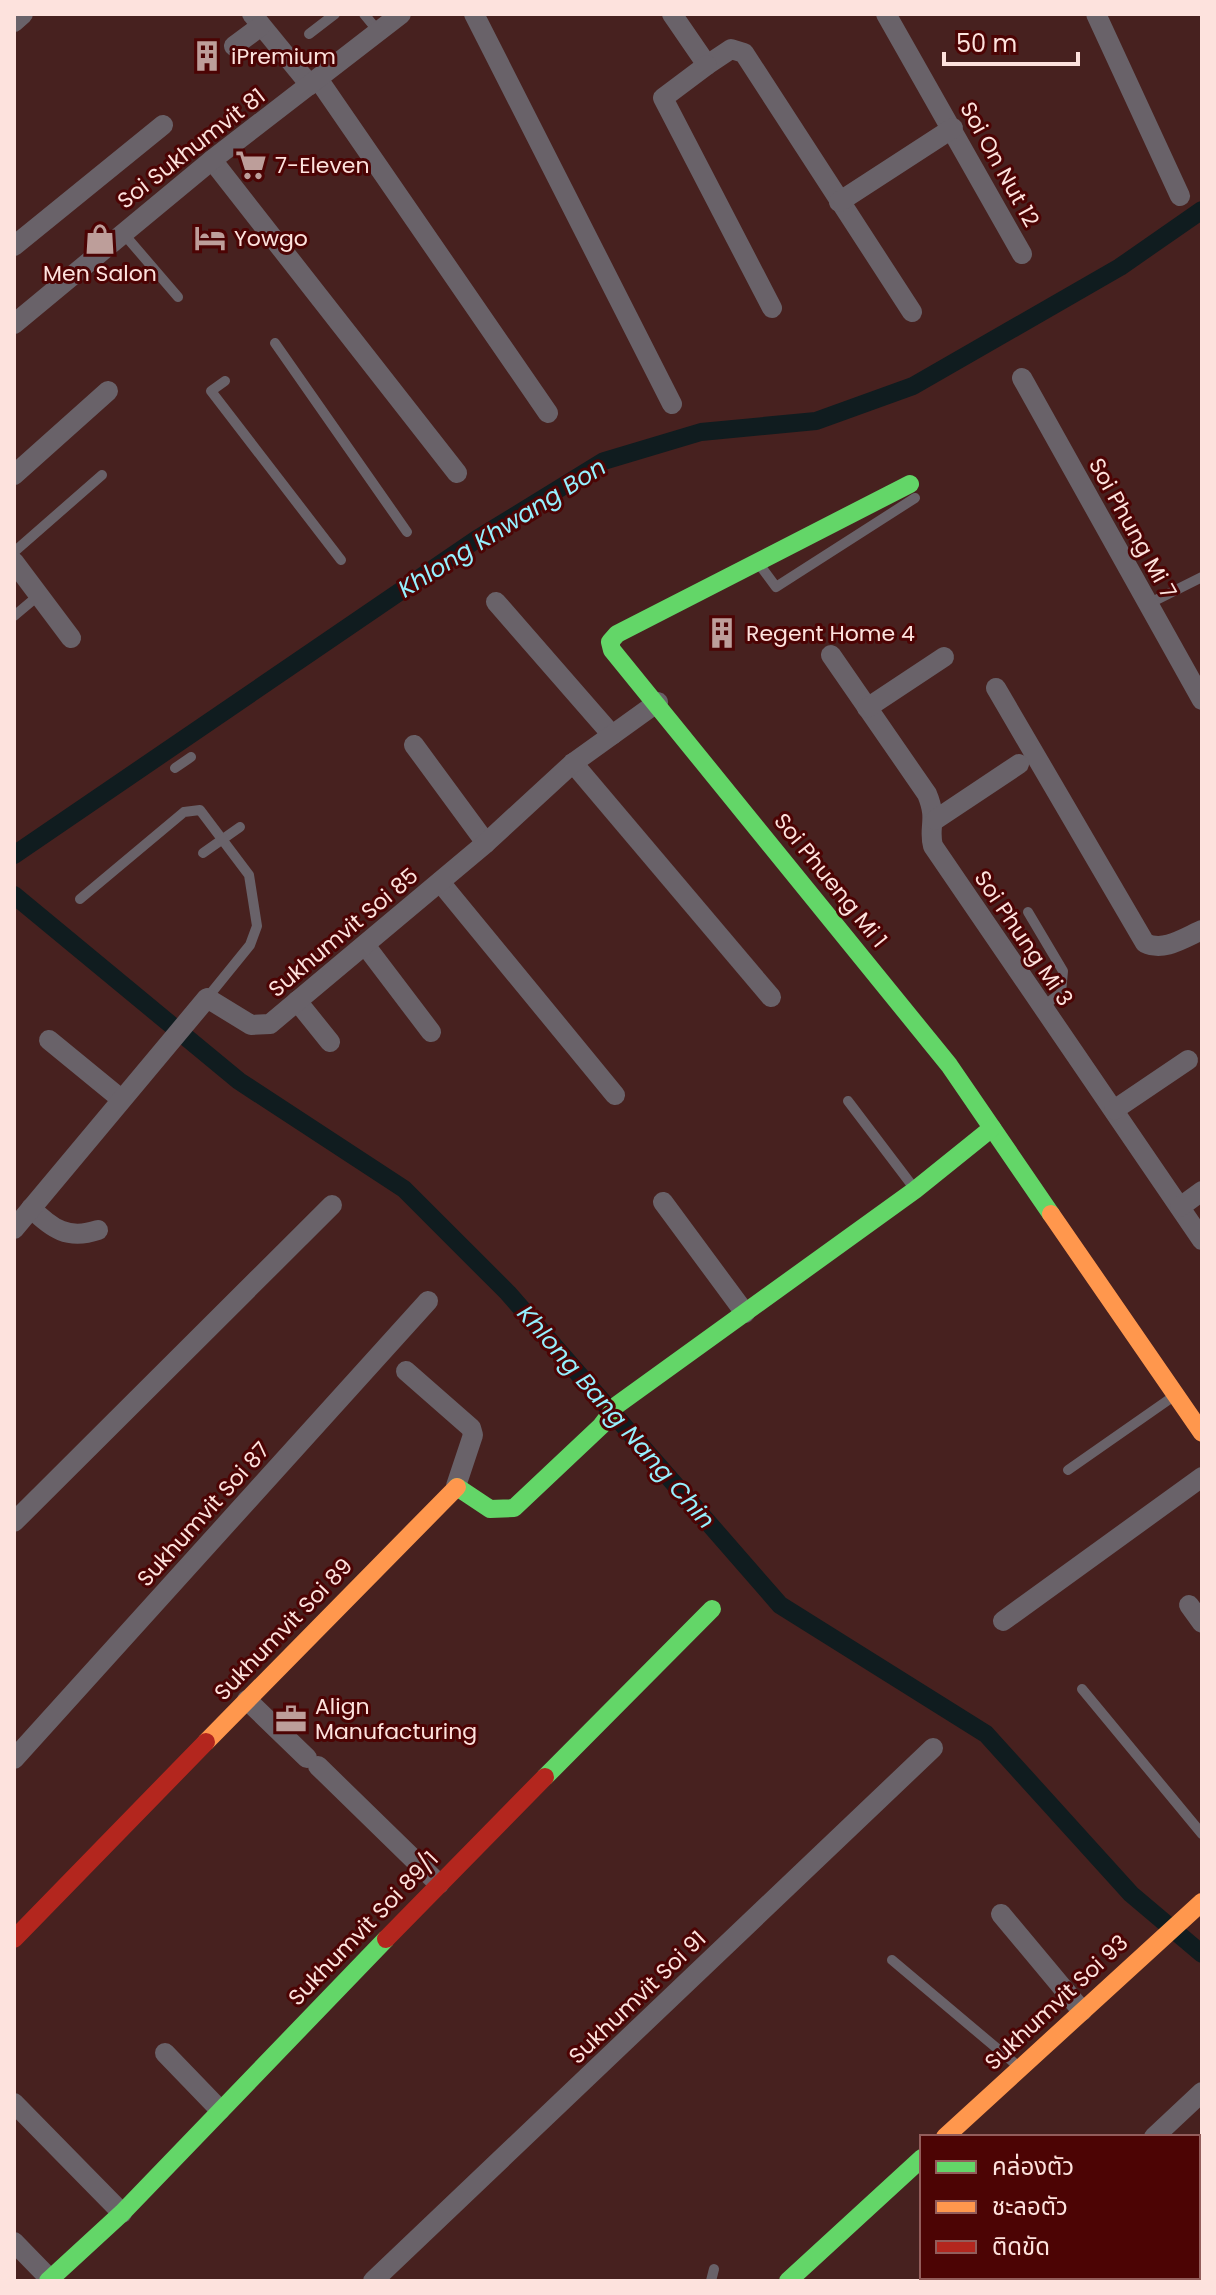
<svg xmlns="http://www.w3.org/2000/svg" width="1216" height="2295" font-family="Poppins,'Noto Sans Thai',sans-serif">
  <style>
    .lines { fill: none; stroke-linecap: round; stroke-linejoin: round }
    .canal { stroke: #101c1f; stroke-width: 18 }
    .lane { stroke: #696269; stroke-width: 10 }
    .street { stroke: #696269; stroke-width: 20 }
    .fast { stroke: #63d668; stroke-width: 18 }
    .slow { stroke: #ff974d; stroke-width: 18 }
    .jam { stroke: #b3261e; stroke-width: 18 }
    .labels { text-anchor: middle; stroke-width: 6; stroke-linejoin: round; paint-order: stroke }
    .poi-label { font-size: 22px; fill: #fde2dd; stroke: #4c0404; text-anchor: start }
    .street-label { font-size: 22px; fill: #fde2dd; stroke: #4c0404 }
    .water-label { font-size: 24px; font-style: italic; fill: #95f0fe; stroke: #4c0404 }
  </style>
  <rect width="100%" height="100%" fill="#47211f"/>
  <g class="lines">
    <g class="canal">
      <polyline points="14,855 477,539 604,461 701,432 816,421 913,386 1120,267 1202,210"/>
      <polyline points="14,895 239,1081 404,1189 508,1293 780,1605 986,1734 1131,1894 1202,1954"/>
    </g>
    <g class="lane">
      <polyline points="364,14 378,31"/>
      <polyline points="309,34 335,14"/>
      <polyline points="123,233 178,297"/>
      <polyline points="275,343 407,532"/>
      <polyline points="225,381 211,391 341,560"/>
      <polyline points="14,552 102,475"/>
      <polyline points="759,564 776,587 915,498"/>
      <polyline points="1148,604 1202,577"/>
      <polyline points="14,616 39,595"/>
      <polyline points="175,768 191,757"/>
      <polyline points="203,853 240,827"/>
      <polyline points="80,899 184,812 200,810 249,875 257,926 250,945 207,998"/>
      <polyline points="1028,912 1063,971 1061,993 1042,1007"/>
      <polyline points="848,1101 914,1188"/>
      <polyline points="1068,1470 1174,1396"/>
      <polyline points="1082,1689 1202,1834"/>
      <polyline points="892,1960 1019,2067"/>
      <polyline points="711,2281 714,2269"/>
    </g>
    <g class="street">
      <polyline points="252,14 310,85"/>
      <polyline points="474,14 672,404"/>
      <polyline points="672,14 707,65 731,49 744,53 912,312"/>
      <polyline points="886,14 1022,254"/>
      <polyline points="1096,14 1180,196"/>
      <polyline points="14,22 23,14"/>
      <polyline points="234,46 261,26"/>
      <polyline points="707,65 663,98 772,308"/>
      <polyline points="318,79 548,413"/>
      <polyline points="212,160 457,473"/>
      <polyline points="839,202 953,128"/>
      <polyline points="14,246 163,125"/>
      <polyline points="14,324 212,160 401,14"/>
      <polyline points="1022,378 1202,700"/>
      <polyline points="14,475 108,391"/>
      <polyline points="14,562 71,638"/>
      <polyline points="496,602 612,735"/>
      <path d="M831 655 927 794C938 820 928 827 933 846L1202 1240"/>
      <path d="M996 688 1145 943C1164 952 1184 938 1202 930"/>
      <polyline points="867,708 944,657"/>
      <polyline points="414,745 486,843"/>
      <polyline points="573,763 771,997"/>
      <polyline points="935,820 1019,764"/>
      <polyline points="440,882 615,1095"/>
      <polyline points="365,945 431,1032"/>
      <polyline points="297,1001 330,1042"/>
      <polyline points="49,1040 121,1099"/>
      <polyline points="1114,1110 1188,1060"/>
      <polyline points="663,1202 745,1313"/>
      <polyline points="1180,1207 1202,1191"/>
      <path d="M31 1208C52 1229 68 1240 98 1230"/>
      <polyline points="14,1229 207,998 251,1025 270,1024 486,843 573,763 658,702"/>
      <polyline points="406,1371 471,1428 473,1435 456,1486"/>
      <polyline points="14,1522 332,1205"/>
      <polyline points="1189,1605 1202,1623"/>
      <polyline points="1003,1621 1202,1477"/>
      <polyline points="247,1700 307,1758"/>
      <polyline points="14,1759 428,1301"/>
      <polyline points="318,1766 439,1884"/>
      <polyline points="1001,1914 1082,2011"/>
      <polyline points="165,2053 220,2110"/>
      <polyline points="14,2103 122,2213"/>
      <polyline points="1154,2137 1202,2092"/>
      <polyline points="1198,2237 1202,2234"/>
      <polyline points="14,2242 50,2279"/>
      <polyline points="373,2281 933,1748"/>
      <polyline points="1000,2281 1004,2277"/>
      <polyline points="1149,2281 1153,2277"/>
    </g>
    <g class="fast">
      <polyline points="910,484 617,634 610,642 612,650 949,1065 1051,1214"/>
      <polyline points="457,1487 490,1509 514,1508 601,1426 617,1405 915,1190 992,1128"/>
      <polyline points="545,1777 712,1609"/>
      <polyline points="48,2281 122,2213 386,1939"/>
      <polyline points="788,2281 922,2158"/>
    </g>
    <g class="slow">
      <polyline points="1051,1214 1202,1433"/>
      <polyline points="206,1742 457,1487"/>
      <polyline points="945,2137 1202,1902"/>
    </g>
    <g class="jam">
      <polyline points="14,1939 206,1742"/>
      <polyline points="386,1939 545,1777"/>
    </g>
  </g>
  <defs>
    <symbol id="building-bare" viewBox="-9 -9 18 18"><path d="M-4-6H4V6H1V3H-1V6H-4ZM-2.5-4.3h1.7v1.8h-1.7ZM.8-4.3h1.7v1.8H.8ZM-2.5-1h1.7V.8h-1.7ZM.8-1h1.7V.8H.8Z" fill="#bd9e9a" stroke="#4c0404" stroke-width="2.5" paint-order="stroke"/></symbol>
    <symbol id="supermarket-bare" viewBox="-9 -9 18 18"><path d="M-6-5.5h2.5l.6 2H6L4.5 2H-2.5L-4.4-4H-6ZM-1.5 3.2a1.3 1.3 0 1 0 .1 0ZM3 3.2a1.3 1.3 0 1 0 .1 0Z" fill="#bd9e9a" stroke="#4c0404" stroke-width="2.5" paint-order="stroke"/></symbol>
    <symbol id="hotel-bare" viewBox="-9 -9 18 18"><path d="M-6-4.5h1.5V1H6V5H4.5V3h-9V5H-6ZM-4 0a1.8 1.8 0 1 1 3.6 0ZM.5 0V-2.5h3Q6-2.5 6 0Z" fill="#bd9e9a" stroke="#4c0404" stroke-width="2.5" paint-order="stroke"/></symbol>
    <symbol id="shop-bare" viewBox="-9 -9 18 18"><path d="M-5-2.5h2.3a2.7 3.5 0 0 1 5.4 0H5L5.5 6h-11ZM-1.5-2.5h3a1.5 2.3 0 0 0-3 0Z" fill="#bd9e9a" stroke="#4c0404" stroke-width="2.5" paint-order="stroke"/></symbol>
    <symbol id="office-bare" viewBox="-9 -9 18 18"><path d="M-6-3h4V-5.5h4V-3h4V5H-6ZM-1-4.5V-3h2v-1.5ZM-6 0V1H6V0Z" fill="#bd9e9a" stroke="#4c0404" stroke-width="2.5" paint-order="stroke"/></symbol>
  </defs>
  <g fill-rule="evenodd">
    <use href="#building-bare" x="185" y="34" width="44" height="44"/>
    <use href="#supermarket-bare" x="229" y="143" width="44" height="44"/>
    <use href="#hotel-bare" x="188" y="216" width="44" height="44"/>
    <use href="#shop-bare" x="78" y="217" width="44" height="44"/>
    <use href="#building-bare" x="700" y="611" width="44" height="44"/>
    <use href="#office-bare" x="269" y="1697" width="44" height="44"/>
  </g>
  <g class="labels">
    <g class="poi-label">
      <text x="231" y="64">iPremium</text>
      <text x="275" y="173">7-Eleven</text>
      <text x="234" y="246">Yowgo</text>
      <text x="100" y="281" text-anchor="middle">Men Salon</text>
      <text x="746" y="641">Regent Home 4</text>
      <text x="315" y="1714">Align<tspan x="315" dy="25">Manufacturing</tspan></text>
    </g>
    <g class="street-label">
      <text transform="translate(191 148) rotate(-38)" y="8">Soi Sukhumvit 81</text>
      <text transform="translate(1000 164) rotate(61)" y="8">Soi On Nut 12</text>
      <text transform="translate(1133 528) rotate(61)" y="8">Soi Phung Mi 7</text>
      <text transform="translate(831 880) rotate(51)" y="8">Soi Phueng Mi 1</text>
      <text transform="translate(343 932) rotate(-40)" y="8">Sukhumvit Soi 85</text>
      <text transform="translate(1024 938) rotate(56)" y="8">Soi Phung Mi 3</text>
      <text transform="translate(203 1514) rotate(-48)" y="8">Sukhumvit Soi 87</text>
      <text transform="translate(283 1629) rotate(-46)" y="8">Sukhumvit Soi 89</text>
      <text transform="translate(363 1928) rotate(-46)" y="8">Sukhumvit Soi 89/1</text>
      <text transform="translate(637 1997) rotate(-44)" y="8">Sukhumvit Soi 91</text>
      <text transform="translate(1056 2002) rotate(-43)" y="8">Sukhumvit Soi 93</text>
    </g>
    <g class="water-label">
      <text transform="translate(502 528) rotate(-32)" y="8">Khlong Khwang Bon</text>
      <text transform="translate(616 1417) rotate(49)" y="8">Khlong Bang Nang Chin</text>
    </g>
  </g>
  <rect width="1216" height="2295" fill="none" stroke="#fde2dd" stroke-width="32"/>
  <rect x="920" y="2135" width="280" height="144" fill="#4c0404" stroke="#935d5b" stroke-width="2"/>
  <rect x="936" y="2161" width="40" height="12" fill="#63d668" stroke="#935d5b" stroke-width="2"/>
  <text x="992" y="2175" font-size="24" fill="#fde2dd">คล่องตัว</text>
  <rect x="936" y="2201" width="40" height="12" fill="#ff974d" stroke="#935d5b" stroke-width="2"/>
  <text x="992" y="2215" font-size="24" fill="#fde2dd">ชะลอตัว</text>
  <rect x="936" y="2241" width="40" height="12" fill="#b3261e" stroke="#935d5b" stroke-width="2"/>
  <text x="992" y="2255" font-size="24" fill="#fde2dd">ติดขัด</text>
  <path d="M944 52v12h134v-12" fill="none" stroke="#fde2dd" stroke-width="4"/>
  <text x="956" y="52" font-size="24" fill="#fde2dd" stroke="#4c0404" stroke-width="6" paint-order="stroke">50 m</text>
</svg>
